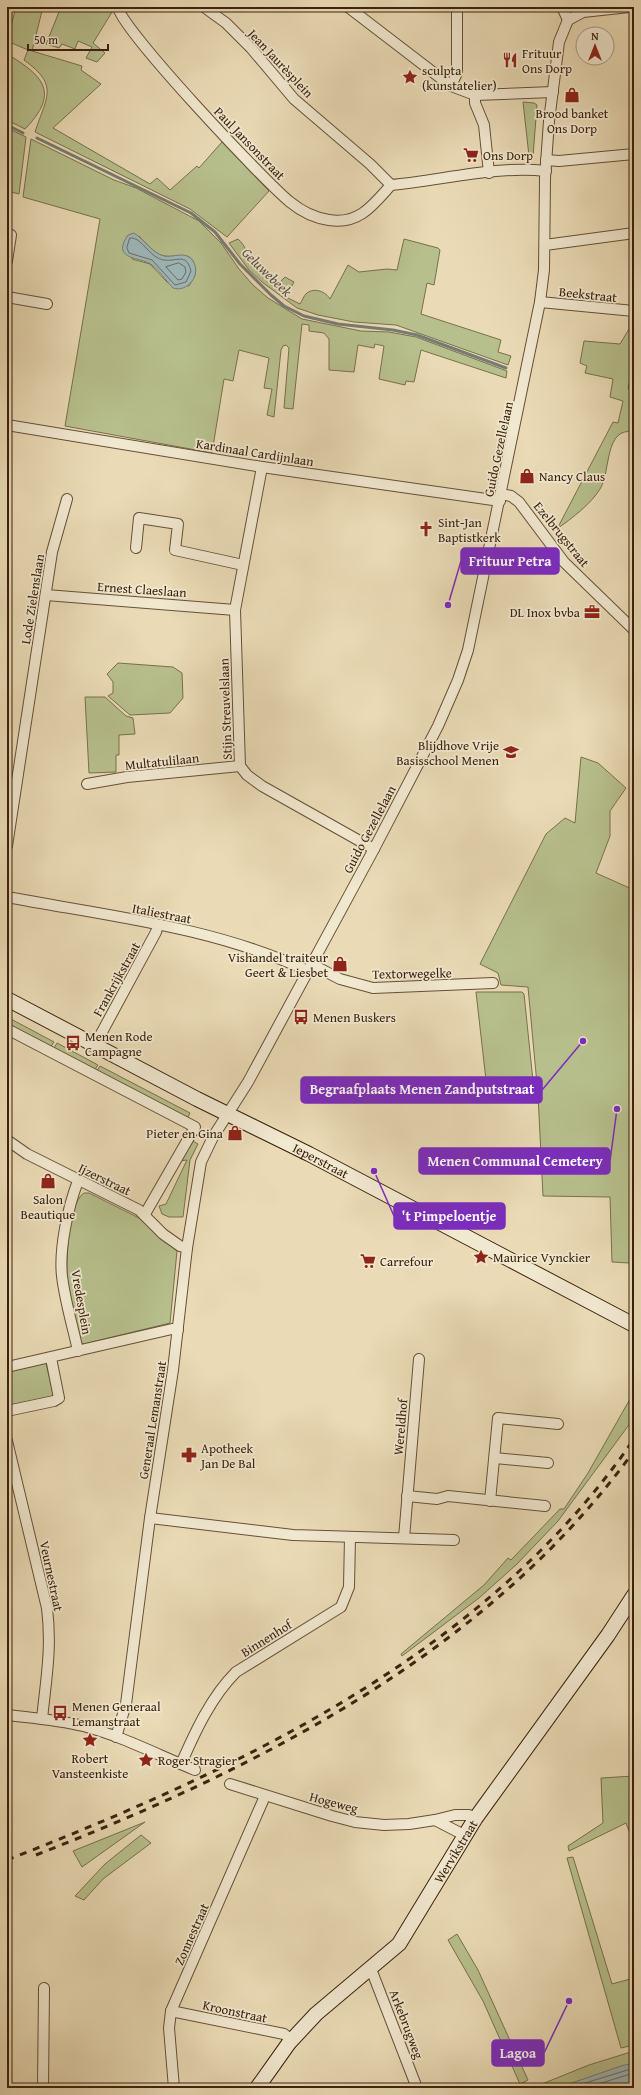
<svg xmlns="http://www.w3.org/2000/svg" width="641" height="2095" font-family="'Gentium Book Plus',serif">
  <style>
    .green { fill: #b7c08d; stroke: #78704c; fill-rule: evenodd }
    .water { fill: #9eb8ba; stroke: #767c74 }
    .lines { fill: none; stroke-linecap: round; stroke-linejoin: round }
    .shore { stroke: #6c6c63; stroke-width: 1 }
    .stream { stroke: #767c74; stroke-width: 3 }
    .street-casing { stroke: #665036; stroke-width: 12 }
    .secondary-casing { stroke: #3a210c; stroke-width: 16 }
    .street { stroke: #f1e8d0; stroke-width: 10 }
    .secondary { stroke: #f1e8d0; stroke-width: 14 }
    .rail { stroke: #3a210c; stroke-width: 3; stroke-dasharray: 7 7; stroke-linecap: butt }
    .labels { text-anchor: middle; stroke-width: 3.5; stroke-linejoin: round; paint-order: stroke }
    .poi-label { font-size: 13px; fill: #3a210c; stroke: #f1e8d0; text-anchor: start }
    .street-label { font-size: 13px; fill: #3a210c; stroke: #f1e8d0 }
    .water-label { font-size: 14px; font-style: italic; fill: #584e40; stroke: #f1e8d0 }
    .leader { fill: none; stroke: #7b2cbf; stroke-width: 1.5 }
    .callout-dot { fill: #7b2cbf; stroke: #f1e8d0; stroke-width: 1.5 }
    .callout { fill: #7b2cbf; stroke: #7b2cbf; stroke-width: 1.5 }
    .callout-label { font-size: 14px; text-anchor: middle; font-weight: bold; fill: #fff }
  </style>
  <rect width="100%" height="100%" fill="#eadbb6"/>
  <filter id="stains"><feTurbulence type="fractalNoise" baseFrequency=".005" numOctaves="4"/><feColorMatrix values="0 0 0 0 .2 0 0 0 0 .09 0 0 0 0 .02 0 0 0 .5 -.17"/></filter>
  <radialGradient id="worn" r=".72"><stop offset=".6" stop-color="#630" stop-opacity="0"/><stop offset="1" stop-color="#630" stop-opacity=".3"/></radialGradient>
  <g class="green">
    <path d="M16 7H43L32 51 82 66 81 70 101 84 53 128 150 184 157 178 170 190 197 166 199 168 222 142 269 191 227 237 190 209 35 132C46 97 60 86 24 60L28 50 7 41Z"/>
    <polygon points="61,7 111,8 112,12 93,43 105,53 97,62 86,58 92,47 78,41 75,49 62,44 59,48 46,44"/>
    <path d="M7 54C44 76 60 93 25 129L7 120Z"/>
    <polygon points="523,102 534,103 537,105 533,156 529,156"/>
    <polygon points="7,128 26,137 19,194 7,191"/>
    <path d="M31 139 114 180 136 188 199 221 221 243 239 269 253 285 268 298 302 319 361 331 389 332 416 337 507 371 506 378 421 350 414 382 406 381 405 385 379 379 384 346 375 344 374 348 358 345 354 372 329 370V339L324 333 309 331V325L302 324 293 409 284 408 289 348 286 345 283 346 281 350 274 417 267 415 272 389 264 388 269 358 239 350 233 381 224 379 212 453 65 426 100 219 23 197ZM139 236C146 243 154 254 164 256 179 258 196 247 195 275L189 286 167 282 150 264 132 259Z"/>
    <path d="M238 239C246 246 246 253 252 260 259 270 269 277 279 283L285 277 294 282 286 297 300 304C302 301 304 295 307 293 315 287 326 292 330 299L348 265 359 272 387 269 397 270 404 239 438 248 440 250 434 285 427 283 421 314 501 340 498 352 511 356 508 365 396 325 354 322 318 315 297 308 262 282 249 270 229 243Z"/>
    <path d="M629 318 634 319V383H629L628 389H634V432C604 426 611 472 600 489 590 505 572 518 557 529L613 422 618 423 623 401 610 397 613 379 585 373 587 366 580 363 584 341 620 344 629 329Z"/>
    <polygon points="118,663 173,667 182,673 183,698 170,713 130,715 108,696 113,693 113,682 107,674"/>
    <polygon points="85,697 105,697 126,716 133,718 135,734 119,735 119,755 116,755 116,772 89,773"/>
    <polygon points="581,757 598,763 626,788 610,811 610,836 596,873 634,890 634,1256 630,1256 630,1263 612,1262 610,1197 543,1196 538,1095 528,987 501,985 498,973 480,964 546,834 565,818 575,823"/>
    <polygon points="476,992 522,992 524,994 533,1081 487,1089"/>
    <polygon points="9,1018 54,1042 50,1048 7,1025"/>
    <polygon points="57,1043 98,1065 94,1071 53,1050"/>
    <polygon points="100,1066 190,1113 187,1119 96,1072"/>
    <polygon points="191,1140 198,1144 190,1160 183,1217 169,1217 162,1214 159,1206 166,1204 187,1160 179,1161"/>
    <path d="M84 1193H89L139 1218 177 1251 170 1323 84 1344 80 1342C76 1325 70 1308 68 1291 65 1272 67 1203 84 1193Z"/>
    <polygon points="46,1363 54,1398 8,1409 7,1372"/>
    <polygon points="634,1392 634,1418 558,1521 517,1564 479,1598 402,1656 401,1654 484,1585 508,1558 511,1560 560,1509 564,1509 588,1473"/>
    <polygon points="634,1776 634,1842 633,1842 626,1823 569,1851 568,1846 603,1823 601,1778"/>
    <polygon points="145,1822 82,1867 73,1851"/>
    <polygon points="141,1835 151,1843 103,1879 84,1900 75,1896 105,1864"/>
    <polygon points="573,1857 612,1984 634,1978 634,2045 621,2048 567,1858"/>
    <polygon points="457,1934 478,1970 528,2080 520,2084 483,2001 448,1940"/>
    <polygon points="634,2051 634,2064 557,2088 532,2088 589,2065"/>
  </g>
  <g class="water">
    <path d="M134 233C144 239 152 253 164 256 174 258 185 250 193 261 202 275 187 293 173 288 166 281 158 268 149 263 135 257 112 258 128 235Z"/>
    <polygon points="634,2064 634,2088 557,2088 624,2065"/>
  </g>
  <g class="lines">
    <g class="shore">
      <path d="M130 238C137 237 143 245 148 250 152 254 157 259 164 260 177 262 186 252 191 271L186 282 175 285 152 260 129 253 127 248Z"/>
      <polygon points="179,263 185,267 186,272 182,279 178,280 166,267"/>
      <polyline points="569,2088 634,2068"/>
      <polyline points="585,2088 634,2073"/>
    </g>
    <g class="stream">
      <polyline points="7,125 23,133"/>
      <polyline points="37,138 191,213 215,232 240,264 271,295 284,306 304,316 338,324 393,330 417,335 506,368"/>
    </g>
    <defs>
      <g id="street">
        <path d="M118 7C120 28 266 183 290 202 301 211 315 218 329 220 359 225 373 205 391 185"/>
        <polyline points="204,7 226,23 251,48 294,99 370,164 391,185"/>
        <polyline points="348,7 451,86 475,95 553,92"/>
        <polyline points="562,7 568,20"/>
        <polyline points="568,20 583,12 629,7"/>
        <polyline points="451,86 457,73 457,7"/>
        <polyline points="475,95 475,103 484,125 489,173"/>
        <polyline points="546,160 559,161 634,154"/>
        <path d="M391 185C439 181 498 165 546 171"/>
        <polyline points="545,245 634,233"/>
        <polyline points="7,261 11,235"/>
        <polyline points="7,297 47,304"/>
        <polyline points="540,302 634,311"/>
        <polyline points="7,425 262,467 500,501"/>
        <polyline points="262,467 235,610 240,766 247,775 262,786 374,849"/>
        <polyline points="501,494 511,496 519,502 564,562 634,630"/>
        <polyline points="136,548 139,518 178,524 175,550 243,565"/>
        <polyline points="46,595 235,610"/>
        <polyline points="87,784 127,777 240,766"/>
        <polyline points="7,846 52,552 67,499"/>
        <path d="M7 897C108 916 214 927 308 971"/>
        <polyline points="311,964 340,979 373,988 493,983"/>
        <polyline points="7,1029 195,1127 145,1214"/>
        <polyline points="95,1045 156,932 158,925"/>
        <polyline points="7,1140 27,1154 139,1210 163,1234 180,1246 187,1248"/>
        <path d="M78 1351C73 1327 65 1302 62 1276 59 1248 68 1207 78 1181"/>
        <polyline points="7,1367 172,1329 178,1330"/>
        <polyline points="7,1411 54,1401 59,1398 51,1358"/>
        <path d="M7 1441 47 1608C52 1649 46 1679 42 1719"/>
        <polyline points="495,1458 548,1463"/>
        <polyline points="407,1496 437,1499 448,1496 545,1506"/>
        <polyline points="490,1501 498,1418 558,1424"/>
        <polyline points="150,1518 293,1535 454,1540"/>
        <polyline points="404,1538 419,1359"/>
        <path d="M7 1715C32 1718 58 1720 83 1726 122 1736 158 1755 195 1770"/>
        <polyline points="116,1737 126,1704 150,1518 173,1370 187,1248 201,1162 213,1137 248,1082 374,849 438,726 458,680 468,650 540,302 544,270 545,178 549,121 559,42 568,20"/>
        <path d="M181 1764C195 1732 211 1697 236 1672L341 1607 349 1587 350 1537"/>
        <polyline points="230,1784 332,1816 355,1822 384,1825 409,1824 435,1820 455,1815 469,1815 475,1819"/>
        <polyline points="435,1820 464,1835"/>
        <polyline points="371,1969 417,2088"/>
        <polyline points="171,2011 284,2034 292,2040"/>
        <polyline points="43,2088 44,1988"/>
        <polyline points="174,2088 169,2028 171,2011 265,1796"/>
      </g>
      <g id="secondary">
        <path id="s1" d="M7 999 197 1099 309 1154 634 1325"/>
        <path id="s2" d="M257 2088 289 2043 316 2014 399 1944 475 1819 608 1635 634 1595"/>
      </g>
    </defs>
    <use href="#street" class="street-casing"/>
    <use href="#secondary" class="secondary-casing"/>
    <use href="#street" class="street"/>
    <use href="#secondary" class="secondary"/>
    <g class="rail">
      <path d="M36 1855C261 1767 488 1652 634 1451"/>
      <path d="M7 1860C242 1768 487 1653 634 1439"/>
    </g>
  </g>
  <defs>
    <symbol id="restaurant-bare" viewBox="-9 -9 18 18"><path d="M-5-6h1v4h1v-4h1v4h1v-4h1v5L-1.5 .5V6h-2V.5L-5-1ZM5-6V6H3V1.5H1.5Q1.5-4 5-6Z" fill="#8f2418" stroke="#f1e8d0" stroke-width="2.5" paint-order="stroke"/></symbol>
    <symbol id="sight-bare" viewBox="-9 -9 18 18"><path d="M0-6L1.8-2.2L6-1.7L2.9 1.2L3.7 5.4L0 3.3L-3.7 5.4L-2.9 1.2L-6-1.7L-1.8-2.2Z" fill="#8f2418" stroke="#f1e8d0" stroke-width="2.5" paint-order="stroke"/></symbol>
    <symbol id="shop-bare" viewBox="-9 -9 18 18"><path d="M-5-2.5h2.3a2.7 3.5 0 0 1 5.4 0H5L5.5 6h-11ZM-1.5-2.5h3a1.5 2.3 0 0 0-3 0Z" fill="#8f2418" stroke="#f1e8d0" stroke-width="2.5" paint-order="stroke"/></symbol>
    <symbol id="supermarket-bare" viewBox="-9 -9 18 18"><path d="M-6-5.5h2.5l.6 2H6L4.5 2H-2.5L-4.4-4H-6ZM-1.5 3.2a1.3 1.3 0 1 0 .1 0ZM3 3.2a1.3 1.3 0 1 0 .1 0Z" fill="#8f2418" stroke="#f1e8d0" stroke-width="2.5" paint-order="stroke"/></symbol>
    <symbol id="church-bare" viewBox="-9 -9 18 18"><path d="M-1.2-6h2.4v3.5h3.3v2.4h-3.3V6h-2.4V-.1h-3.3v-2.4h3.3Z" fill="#8f2418" stroke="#f1e8d0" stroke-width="2.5" paint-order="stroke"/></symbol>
    <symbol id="office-bare" viewBox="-9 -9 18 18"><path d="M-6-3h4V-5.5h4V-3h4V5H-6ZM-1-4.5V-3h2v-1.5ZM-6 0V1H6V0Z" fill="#8f2418" stroke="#f1e8d0" stroke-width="2.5" paint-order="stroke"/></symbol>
    <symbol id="school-bare" viewBox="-9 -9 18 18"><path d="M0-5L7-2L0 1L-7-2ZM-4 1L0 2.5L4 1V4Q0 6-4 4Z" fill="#8f2418" stroke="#f1e8d0" stroke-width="2.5" paint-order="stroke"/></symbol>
    <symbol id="bus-bare" viewBox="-9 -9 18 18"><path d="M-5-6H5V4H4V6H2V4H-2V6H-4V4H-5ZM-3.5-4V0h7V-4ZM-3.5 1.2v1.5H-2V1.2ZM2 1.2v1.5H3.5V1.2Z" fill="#8f2418" stroke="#f1e8d0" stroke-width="2.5" paint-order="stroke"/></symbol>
    <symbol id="pharmacy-bare" viewBox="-9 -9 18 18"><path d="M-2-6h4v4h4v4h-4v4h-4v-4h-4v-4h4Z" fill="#8f2418" stroke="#f1e8d0" stroke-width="2.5" paint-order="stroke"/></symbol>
  </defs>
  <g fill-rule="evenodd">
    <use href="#restaurant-bare" x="499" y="49" width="22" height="22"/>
    <use href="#sight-bare" x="399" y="66" width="22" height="22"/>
    <use href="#shop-bare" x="561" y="84" width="22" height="22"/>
    <use href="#supermarket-bare" x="460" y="144" width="22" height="22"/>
    <use href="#shop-bare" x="516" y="465" width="22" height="22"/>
    <use href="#church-bare" x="415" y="518" width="22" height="22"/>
    <use href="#office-bare" x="581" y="601" width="22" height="22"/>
    <use href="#school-bare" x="500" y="741" width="22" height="22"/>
    <use href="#shop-bare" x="329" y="953" width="22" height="22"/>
    <use href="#bus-bare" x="290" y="1006" width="22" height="22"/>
    <use href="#bus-bare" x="62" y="1032" width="22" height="22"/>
    <use href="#shop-bare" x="224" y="1122" width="22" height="22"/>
    <use href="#shop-bare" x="37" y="1170" width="22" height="22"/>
    <use href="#sight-bare" x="470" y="1246" width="22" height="22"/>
    <use href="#supermarket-bare" x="357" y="1250" width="22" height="22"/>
    <use href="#pharmacy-bare" x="178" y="1444" width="22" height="22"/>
    <use href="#bus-bare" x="49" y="1702" width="22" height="22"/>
    <use href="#sight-bare" x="79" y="1729" width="22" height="22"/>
    <use href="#sight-bare" x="135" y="1749" width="22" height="22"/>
  </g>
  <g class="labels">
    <g class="poi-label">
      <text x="522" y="58">Frituur<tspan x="522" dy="15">Ons Dorp</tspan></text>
      <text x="422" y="75">sculpta<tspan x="422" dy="15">(kunstatelier)</tspan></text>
      <text x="572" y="118" text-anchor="middle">Brood banket<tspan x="572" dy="15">Ons Dorp</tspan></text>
      <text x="483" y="160">Ons Dorp</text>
      <text x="539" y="481">Nancy Claus</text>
      <text x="438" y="527">Sint-Jan<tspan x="438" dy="15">Baptistkerk</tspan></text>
      <text x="580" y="617" text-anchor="end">DL Inox bvba</text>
      <text x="499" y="750" text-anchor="end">Blijdhove Vrije<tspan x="499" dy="15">Basisschool Menen</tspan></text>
      <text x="328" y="962" text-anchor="end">Vishandel traiteur<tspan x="328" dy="15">Geert &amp; Liesbet</tspan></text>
      <text x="313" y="1022">Menen Buskers</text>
      <text x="85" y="1041">Menen Rode<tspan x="85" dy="15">Campagne</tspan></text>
      <text x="223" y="1138" text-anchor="end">Pieter en Gina</text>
      <text x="48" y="1204" text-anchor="middle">Salon<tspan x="48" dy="15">Beautique</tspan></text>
      <text x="493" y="1262">Maurice Vynckier</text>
      <text x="380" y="1266">Carrefour</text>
      <text x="201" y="1453">Apotheek<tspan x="201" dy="15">Jan De Bal</tspan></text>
      <text x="72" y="1711">Menen Generaal<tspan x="72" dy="15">Lemanstraat</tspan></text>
      <text x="90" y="1763" text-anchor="middle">Robert<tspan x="90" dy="15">Vansteenkiste</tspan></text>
      <text x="158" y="1765">Roger Stragier</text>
    </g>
    <g class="street-label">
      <text transform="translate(281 63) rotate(47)" y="5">Jean Jaurèsplein</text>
      <text transform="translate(250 143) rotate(46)" y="5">Paul Jansonstraat</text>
      <text transform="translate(588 294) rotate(6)" y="5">Beekstraat</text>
      <text transform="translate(498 449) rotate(-78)" y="5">Guido Gezellelaan</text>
      <text transform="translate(255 452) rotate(9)" y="5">Kardinaal Cardijnlaan</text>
      <text transform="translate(562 534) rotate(51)" y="5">Ezelbrugstraat</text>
      <text transform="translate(142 589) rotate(4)" y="5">Ernest Claeslaan</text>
      <text transform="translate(32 599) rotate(-81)" y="5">Lode Zielenslaan</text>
      <text transform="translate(225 709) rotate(-92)" y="5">Stijn Streuvelslaan</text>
      <text transform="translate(162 761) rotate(-6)" y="5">Multatulilaan</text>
      <text transform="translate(369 829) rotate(-62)" y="5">Guido Gezellelaan</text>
      <text transform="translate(162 913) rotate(11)" y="5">Italiestraat</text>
      <text transform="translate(412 973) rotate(-1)" y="5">Textorwegelke</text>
      <text transform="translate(116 979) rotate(-61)" y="5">Frankrijkstraat</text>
      <text dy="5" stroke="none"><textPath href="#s1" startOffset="353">Ieperstraat</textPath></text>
      <text transform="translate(105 1179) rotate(26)" y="5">Ijzerstraat</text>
      <text transform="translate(82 1302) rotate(80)" y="5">Vredesplein</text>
      <text transform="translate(152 1420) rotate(-81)" y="5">Generaal Lemanstraat</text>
      <text transform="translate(400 1427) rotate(-85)" y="5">Wereldhof</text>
      <text transform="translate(52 1576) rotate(78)" y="5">Veurnestraat</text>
      <text transform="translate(266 1638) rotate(-32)" y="5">Binnenhof</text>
      <text transform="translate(334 1802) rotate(15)" y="5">Hogeweg</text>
      <text dy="5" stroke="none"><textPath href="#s2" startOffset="312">Wervikstraat</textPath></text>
      <text transform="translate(191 1934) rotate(-66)" y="5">Zonnestraat</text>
      <text transform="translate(235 2011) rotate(12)" y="5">Kroonstraat</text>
      <text transform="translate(407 2024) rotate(69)" y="5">Arkebrugweg</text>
    </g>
    <g class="water-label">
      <text transform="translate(267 272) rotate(44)" y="5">Geluwebeek</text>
    </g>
  </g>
  <path class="leader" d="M448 605L461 561M583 1041L542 1090M617 1109L610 1161M374 1171L394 1216M569 2001L544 2053"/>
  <g class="callout-dot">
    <circle cx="448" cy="605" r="4"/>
    <circle cx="583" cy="1041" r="4"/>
    <circle cx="617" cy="1109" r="4"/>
    <circle cx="374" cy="1171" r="4"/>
    <circle cx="569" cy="2001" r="4"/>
  </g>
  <g class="callout">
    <rect x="461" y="548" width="98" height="26" rx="4"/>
    <rect x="301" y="1077" width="241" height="26" rx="4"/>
    <rect x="419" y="1148" width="191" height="26" rx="4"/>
    <rect x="394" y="1203" width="111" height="26" rx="4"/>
    <rect x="492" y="2040" width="52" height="26" rx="4"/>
  </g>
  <g class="callout-label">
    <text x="510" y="566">Frituur Petra</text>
    <text x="422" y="1094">Begraafplaats Menen Zandputstraat</text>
    <text x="515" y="1166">Menen Communal Cemetery</text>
    <text x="449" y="1221">'t Pimpeloentje</text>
    <text x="518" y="2058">Lagoa</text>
  </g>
  <rect width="641" height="2095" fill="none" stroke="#eadbb6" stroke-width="24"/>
  <rect x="8" y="8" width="625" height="2079" fill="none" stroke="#3a210c" stroke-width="2"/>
  <rect x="12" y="12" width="617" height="2071" fill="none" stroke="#3a210c"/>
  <g transform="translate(595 46)"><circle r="19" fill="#f1e8d0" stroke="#a89882"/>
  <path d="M0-3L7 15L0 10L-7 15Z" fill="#8f2418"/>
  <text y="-6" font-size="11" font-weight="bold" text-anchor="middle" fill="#3a210c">N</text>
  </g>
  <path d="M28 44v6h80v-6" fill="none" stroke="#3a210c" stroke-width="2"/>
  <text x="34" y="44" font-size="12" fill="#3a210c" stroke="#f1e8d0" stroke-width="3" paint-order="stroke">50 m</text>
  <rect width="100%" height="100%" filter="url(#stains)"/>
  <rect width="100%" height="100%" fill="url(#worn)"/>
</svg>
